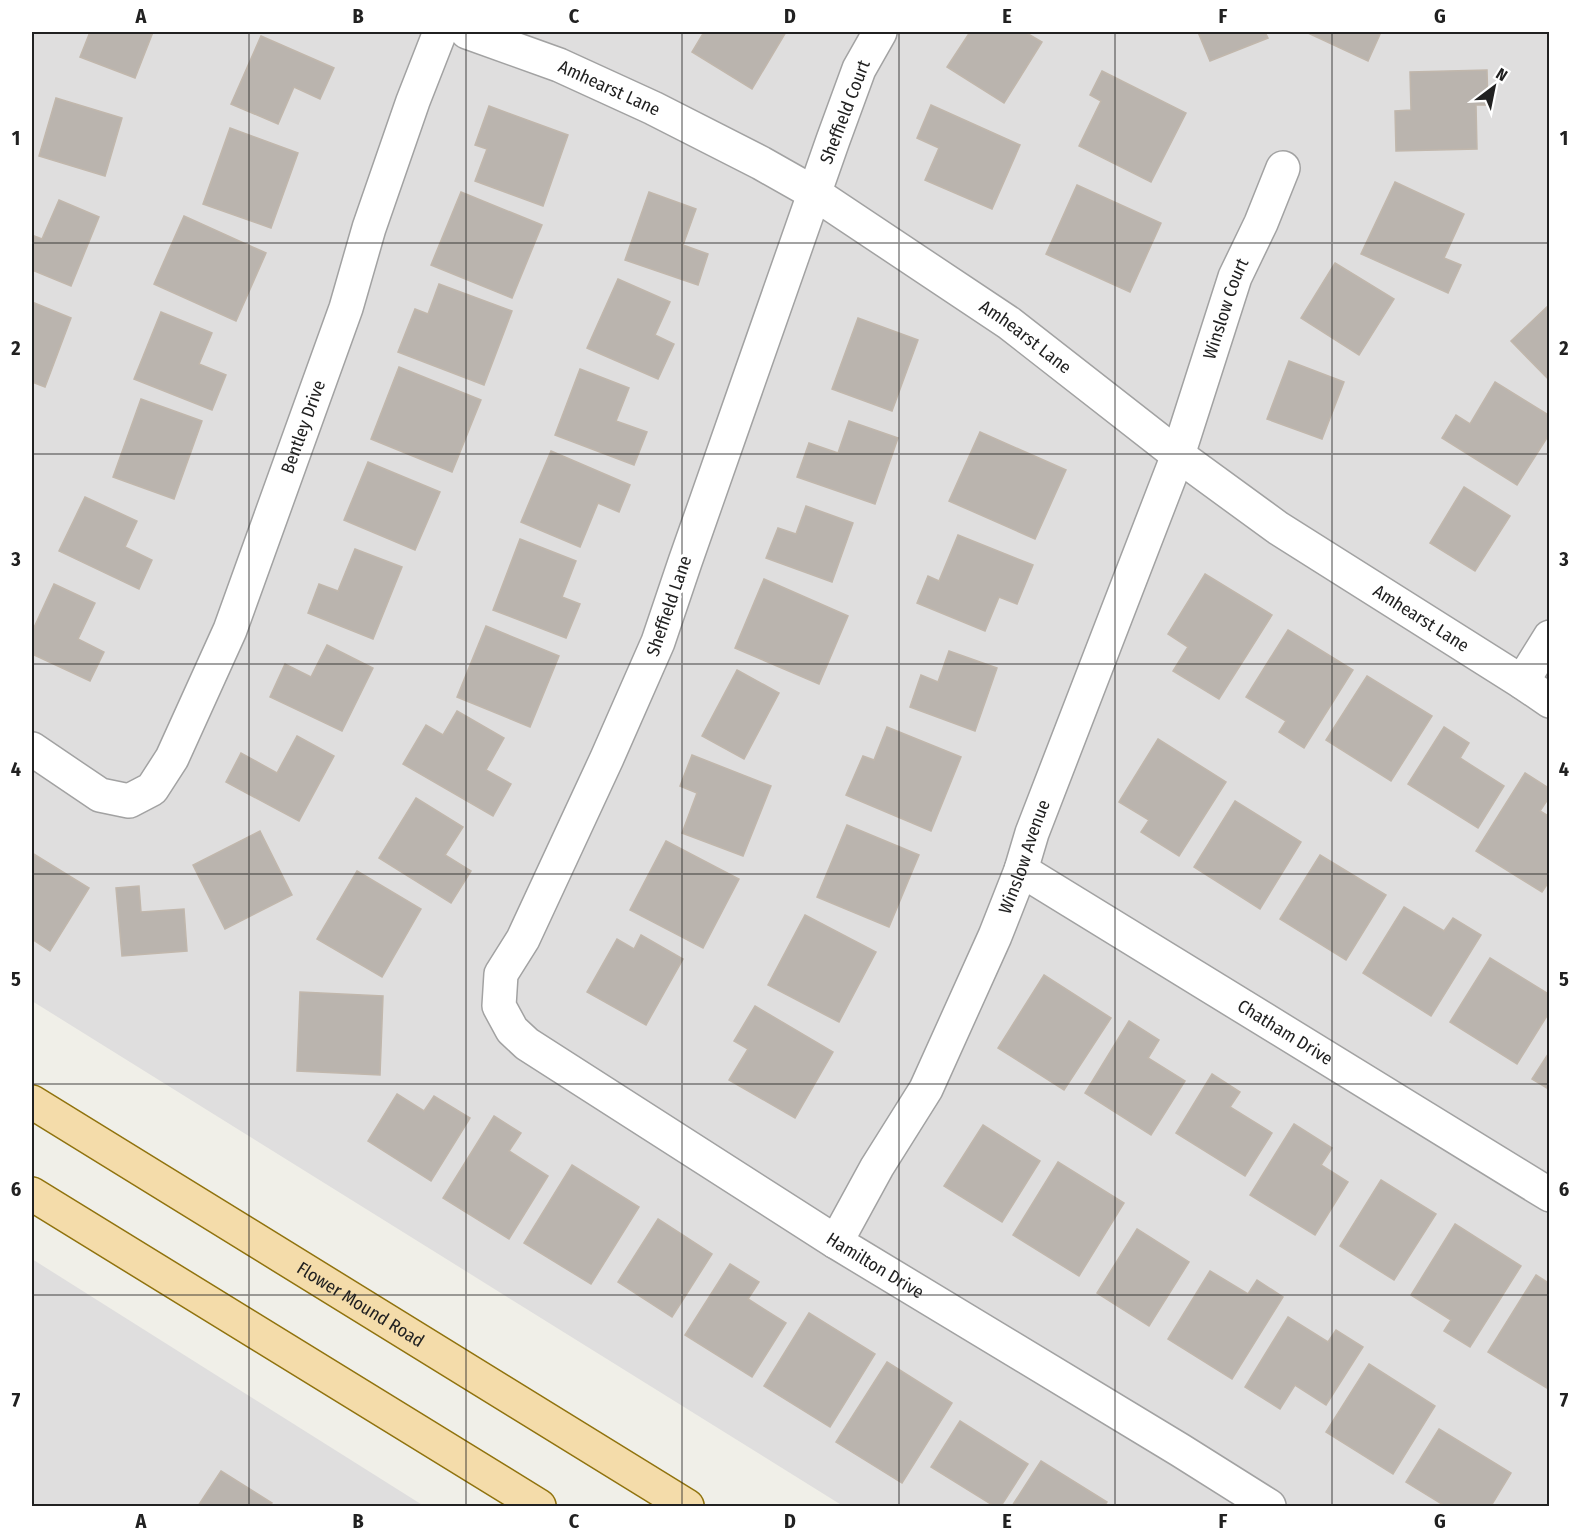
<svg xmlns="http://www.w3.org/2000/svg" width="1581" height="1538" font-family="'Fira Sans Condensed',sans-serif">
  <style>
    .residential { fill: #dfdede }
    .building { fill: #bab4ae; stroke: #c1b7ac; stroke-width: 1.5 }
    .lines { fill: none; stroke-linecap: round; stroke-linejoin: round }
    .minor-casing { stroke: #a2a2a2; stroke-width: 36 }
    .major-casing { stroke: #90730e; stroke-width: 36 }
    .minor { stroke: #fff; stroke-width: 33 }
    .major { stroke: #f4dcaa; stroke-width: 33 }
    .grid { fill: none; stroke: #212121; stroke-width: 1.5; stroke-opacity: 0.55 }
    .labels { text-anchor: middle; stroke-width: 6; stroke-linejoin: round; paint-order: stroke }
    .street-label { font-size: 18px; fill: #212121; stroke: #fff }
    .neatline { fill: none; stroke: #212121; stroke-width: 2 }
    .grid-label { font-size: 20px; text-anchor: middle; font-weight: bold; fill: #212121 }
  </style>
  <rect width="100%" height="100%" fill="#f0efe8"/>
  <g class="residential">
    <polygon points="32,32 1549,32 1549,1506 843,1506 32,1001"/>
    <polygon points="32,1259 424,1506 32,1506"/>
  </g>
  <g class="building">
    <polygon points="90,32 153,32 135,78 80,57"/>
    <polygon points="704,32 786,32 752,89 692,52"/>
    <polygon points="970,32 1025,32 1042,42 1004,103 947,67"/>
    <polygon points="1198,32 1265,32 1268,38 1210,61"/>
    <polygon points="1308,32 1381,32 1368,61 1308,33"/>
    <polygon points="261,36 334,68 320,99 294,87 278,124 231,104"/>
    <polygon points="1487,70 1488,105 1476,105 1477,149 1396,151 1395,111 1411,110 1410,72"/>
    <polygon points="1102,71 1186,113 1151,182 1079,146 1101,101 1090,95"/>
    <polygon points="56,98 122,118 105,176 39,156"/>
    <polygon points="931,105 1020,145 992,209 925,180 939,148 917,138"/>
    <polygon points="489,106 568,135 543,206 475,181 487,149 475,145"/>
    <polygon points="230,128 298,153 271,228 203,204"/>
    <polygon points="1395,182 1464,214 1444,258 1461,265 1448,293 1361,254"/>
    <polygon points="1077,185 1161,223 1130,292 1046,254"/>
    <polygon points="461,192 542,225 512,298 431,265"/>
    <polygon points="649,192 696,209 683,245 708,254 698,285 625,260"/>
    <polygon points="59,200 99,217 71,286 32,270 32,235 42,239"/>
    <polygon points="184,216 266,253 236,321 154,284"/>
    <polygon points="1335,263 1394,299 1359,355 1301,318"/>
    <polygon points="618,279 670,302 655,335 674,344 658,379 587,348"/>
    <polygon points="439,284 512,311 484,385 398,352 415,309 428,314"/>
    <polygon points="32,302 71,318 45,387 32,382"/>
    <polygon points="1550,304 1550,381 1511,341"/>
    <polygon points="161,312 212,333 199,364 226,375 212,410 134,379"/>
    <polygon points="858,318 918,340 892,411 832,389"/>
    <polygon points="1289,361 1344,382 1322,439 1267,419"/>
    <polygon points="399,367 481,400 452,472 371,439"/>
    <polygon points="580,369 629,388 616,421 647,432 634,465 555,435"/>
    <polygon points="1495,382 1550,416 1550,433 1517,485 1442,438 1456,415 1470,424"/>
    <polygon points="141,399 202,421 174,499 113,477"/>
    <polygon points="849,421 898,438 875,504 797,477 809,443 838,453"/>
    <polygon points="980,432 1066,470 1035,539 949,501"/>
    <polygon points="551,451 630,485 619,512 598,503 580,547 521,522"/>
    <polygon points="368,462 440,492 415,550 344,520"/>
    <polygon points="1464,487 1510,516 1475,571 1430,543"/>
    <polygon points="85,497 137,521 125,547 152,560 139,589 59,551"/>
    <polygon points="806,506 853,523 832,582 766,558 778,528 796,534"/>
    <polygon points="958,535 1033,565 1017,604 999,597 985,631 917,603 928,576 939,581"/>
    <polygon points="520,539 576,561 562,597 580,604 566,638 493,610"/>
    <polygon points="355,549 402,567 373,639 308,613 319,584 338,591"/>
    <polygon points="1205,574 1272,615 1219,699 1173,671 1188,647 1168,634"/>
    <polygon points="764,579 848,616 819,684 735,648"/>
    <polygon points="54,584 95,603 78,639 104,652 90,681 32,654 32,632"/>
    <polygon points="486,626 559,656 530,727 457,697"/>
    <polygon points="1288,630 1353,670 1304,748 1279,732 1286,721 1246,697"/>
    <polygon points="327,645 373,668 342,731 270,697 285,664 311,677"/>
    <polygon points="949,651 997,668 975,731 910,707 921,675 938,682"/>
    <polygon points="737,670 779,693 744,759 702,736"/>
    <polygon points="1367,676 1432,716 1391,781 1326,740"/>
    <polygon points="457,711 504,738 486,770 511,784 493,816 403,764 426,725 443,735"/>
    <polygon points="887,727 961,757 931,831 846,795 863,756 874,760"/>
    <polygon points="1444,727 1469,743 1460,758 1504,786 1478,828 1408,784"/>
    <polygon points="297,736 334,756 299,821 226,782 241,753 277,773"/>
    <polygon points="1158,739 1226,782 1179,856 1141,832 1149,820 1119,802"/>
    <polygon points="692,755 771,786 743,856 682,833 697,793 680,786"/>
    <polygon points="1525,773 1550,789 1550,796 1540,811 1550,817 1550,880 1542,892 1476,851"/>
    <polygon points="416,798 463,827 445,855 471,871 451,903 379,858"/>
    <polygon points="1235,801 1301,842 1260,909 1194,867"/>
    <polygon points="847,825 919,855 889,927 817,897"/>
    <polygon points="260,831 292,895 225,929 193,865"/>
    <polygon points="666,841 739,879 703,948 630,910"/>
    <polygon points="32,853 89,888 50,951 32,939"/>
    <polygon points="1320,855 1386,895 1346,960 1280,919"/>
    <polygon points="357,871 421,909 382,977 317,939"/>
    <polygon points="139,886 141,912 184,909 187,951 122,956 116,888"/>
    <polygon points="1404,907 1444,931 1453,918 1481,935 1431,1016 1363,973"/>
    <polygon points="805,915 876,952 839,1022 768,985"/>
    <polygon points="641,935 683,959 646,1025 587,992 617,939 634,949"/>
    <polygon points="1490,958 1550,995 1550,1011 1517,1064 1450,1022"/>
    <polygon points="1044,975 1111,1018 1064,1090 998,1048"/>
    <polygon points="300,992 383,996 380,1075 297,1071"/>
    <polygon points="755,1006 833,1052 795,1118 729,1080 748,1049 734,1041"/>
    <polygon points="1129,1021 1159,1040 1148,1058 1185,1081 1151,1135 1085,1093"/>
    <polygon points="1550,1051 1550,1090 1532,1079"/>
    <polygon points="1212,1074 1240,1092 1230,1107 1272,1133 1245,1176 1176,1133"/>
    <polygon points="397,1094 424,1111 434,1096 470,1118 431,1181 368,1141"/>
    <polygon points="494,1116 521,1133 509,1151 548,1176 509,1239 443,1198"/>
    <polygon points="1294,1124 1332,1148 1321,1165 1348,1182 1315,1235 1250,1195"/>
    <polygon points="983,1125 1040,1161 1002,1222 944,1186"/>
    <polygon points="1058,1162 1124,1203 1079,1276 1013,1235"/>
    <polygon points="572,1165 639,1207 591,1284 524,1243"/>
    <polygon points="1381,1180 1436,1214 1394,1280 1340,1246"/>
    <polygon points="658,1219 712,1254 672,1317 618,1282"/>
    <polygon points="1455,1224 1521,1266 1470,1347 1444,1331 1451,1320 1411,1295"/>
    <polygon points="1137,1229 1189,1262 1149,1326 1097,1293"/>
    <polygon points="730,1264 759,1282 748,1299 786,1323 752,1377 685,1335"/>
    <polygon points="1210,1271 1248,1294 1257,1280 1283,1297 1232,1379 1168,1339"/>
    <polygon points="1536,1275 1550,1284 1550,1390 1488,1352"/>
    <polygon points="809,1313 875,1354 830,1427 764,1386"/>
    <polygon points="1288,1317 1328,1342 1336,1330 1363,1347 1326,1405 1295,1385 1280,1409 1245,1387"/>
    <polygon points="887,1362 952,1403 902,1483 836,1442"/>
    <polygon points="1369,1364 1435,1406 1393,1474 1326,1432"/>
    <polygon points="960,1421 1028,1464 1001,1506 994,1506 931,1467"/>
    <polygon points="1439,1429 1511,1473 1491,1506 1445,1506 1406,1482"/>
    <polygon points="1041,1461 1107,1502 1104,1506 1012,1506"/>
    <polygon points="221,1471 272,1503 270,1506 198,1506"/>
  </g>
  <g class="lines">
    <defs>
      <g id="minor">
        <path id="s1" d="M467 32 559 65 653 108 761 163 814 193 1009 323 1178 455 1278 528 1522 682 1550 701"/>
        <path id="s2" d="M880 32 859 69 833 140 685 562 658 642 607 758 523 939 501 974 499 1006 512 1030 527 1044 836 1242 1180 1450 1269 1506"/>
        <polyline points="1522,682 1550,637"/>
        <path id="s3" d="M32 749 100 795 129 801 152 789 172 758 230 630 346 308 369 228 413 101 440 32"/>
        <path id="s4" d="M1021 870 1550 1195"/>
        <path id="s5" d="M836 1242 877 1167 926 1089 995 936 1021 870 1032 833 1178 455 1235 277 1261 223 1283 168"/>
      </g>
      <g id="major">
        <path id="s6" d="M32 1102 687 1506"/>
        <polyline points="32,1194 539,1506"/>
      </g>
    </defs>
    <use href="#minor" class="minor-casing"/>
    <use href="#major" class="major-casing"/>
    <use href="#minor" class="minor"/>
    <use href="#major" class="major"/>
  </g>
  <path class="grid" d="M249 32V1506M466 32V1506M682 32V1506M899 32V1506M1115 32V1506M1332 32V1506M32 243H1550M32 454H1550M32 664H1550M32 874H1550M32 1084H1550M32 1295H1550"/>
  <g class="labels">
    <g class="street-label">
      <text dy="6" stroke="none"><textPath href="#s1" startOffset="153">Amhearst Lane</textPath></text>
      <text transform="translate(845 112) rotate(-69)" y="6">Sheffield Court</text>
      <text dy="6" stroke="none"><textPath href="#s5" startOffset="1014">Winslow Court</textPath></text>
      <text dy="6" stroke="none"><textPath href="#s1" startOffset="639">Amhearst Lane</textPath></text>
      <text dy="6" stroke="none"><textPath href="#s3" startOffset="531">Bentley Drive</textPath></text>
      <text transform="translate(669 606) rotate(-71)" y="6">Sheffield Lane</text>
      <text dy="6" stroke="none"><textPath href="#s1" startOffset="1125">Amhearst Lane</textPath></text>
      <text dy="6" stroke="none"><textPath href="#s5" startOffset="430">Winslow Avenue</textPath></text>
      <text dy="6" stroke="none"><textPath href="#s4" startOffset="310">Chatham Drive</textPath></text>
      <text dy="6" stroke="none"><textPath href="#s2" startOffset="1510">Hamilton Drive</textPath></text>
      <text dy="6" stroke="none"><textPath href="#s6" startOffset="386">Flower Mound Road</textPath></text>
    </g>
  </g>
  <rect width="1581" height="1538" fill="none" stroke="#ffffff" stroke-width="66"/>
  <g transform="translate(1494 87) rotate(32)" stroke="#ffffff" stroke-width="4.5" paint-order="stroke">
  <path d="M0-4.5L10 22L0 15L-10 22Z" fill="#212121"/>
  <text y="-9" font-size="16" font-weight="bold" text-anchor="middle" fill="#212121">N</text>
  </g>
  <rect x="33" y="33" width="1515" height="1472" class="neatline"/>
  <g class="grid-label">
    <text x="141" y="23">A</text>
    <text x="358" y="23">B</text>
    <text x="574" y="23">C</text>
    <text x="790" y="23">D</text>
    <text x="1007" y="23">E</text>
    <text x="1223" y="23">F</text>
    <text x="1440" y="23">G</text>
    <text x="16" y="145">1</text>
    <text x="1564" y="145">1</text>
    <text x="16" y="355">2</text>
    <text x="1564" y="355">2</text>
    <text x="16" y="566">3</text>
    <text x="1564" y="566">3</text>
    <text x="16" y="776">4</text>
    <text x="1564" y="776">4</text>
    <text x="16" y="986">5</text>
    <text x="1564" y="986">5</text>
    <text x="16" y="1196">6</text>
    <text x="1564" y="1196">6</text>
    <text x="16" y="1407">7</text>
    <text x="1564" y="1407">7</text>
    <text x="141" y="1528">A</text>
    <text x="358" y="1528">B</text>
    <text x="574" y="1528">C</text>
    <text x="790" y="1528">D</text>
    <text x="1007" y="1528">E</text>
    <text x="1223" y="1528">F</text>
    <text x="1440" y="1528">G</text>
  </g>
</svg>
